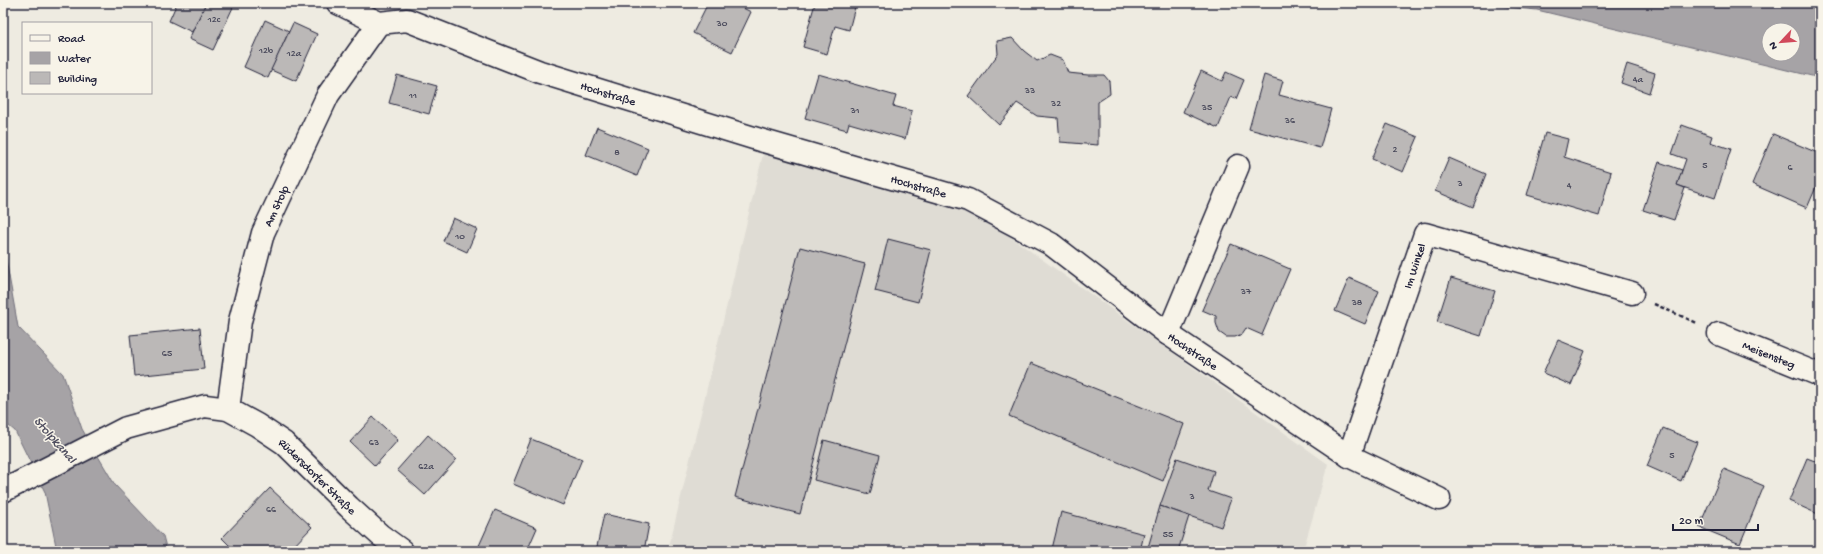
<svg xmlns="http://www.w3.org/2000/svg" width="1823" height="554" font-family="'Gochi Hand',sans-serif">
  <style>
    .built { fill: #dfdcd4 }
    .water { fill: #a6a3a6; stroke: #716f7b; fill-rule: evenodd }
    .building { fill: #bbb8b7; stroke: #22223b }
    .lines { fill: none; stroke-linecap: round; stroke-linejoin: round }
    .minor-casing { stroke: #22223b; stroke-width: 25 }
    .major-casing { stroke: #22223b; stroke-width: 25 }
    .path { stroke: #22223b; stroke-width: 2.5; stroke-dasharray: 4 3; stroke-linecap: butt }
    .minor { stroke: #f7f3e8; stroke-width: 22 }
    .major { stroke: #f7f3e8; stroke-width: 22 }
    .labels { text-anchor: middle; stroke-width: 3; stroke-linejoin: round; paint-order: stroke }
    .number-label { font-size: 10px; fill: #48485a }
    .street-label { font-size: 12px; fill: #22223b; stroke: #f7f3e8 }
    .water-label { font-size: 13px; font-style: italic; fill: #504f60; stroke: #f7f3e8 }
  </style>
  <rect width="100%" height="100%" fill="#eeebe1"/>
  <filter id="ink" filterUnits="userSpaceOnUse"><feTurbulence type="fractalNoise" baseFrequency=".025" numOctaves="2"/><feDisplacementMap in="SourceGraphic" scale="8" xChannelSelector="R" yChannelSelector="G"/><feConvolveMatrix kernelMatrix="1 2 1 2 8 2 1 2 1" color-interpolation-filters="sRGB"/></filter>
  <g filter="url(#ink)">
    <polygon class="built" points="764,150 980,215 1328,464 1303,551 668,551"/>
    <g class="water">
      <path d="M1469 3H1820V78L1537 10ZM1769 30H1793V54H1769Z"/>
      <polygon points="3,242 18,327 63,374 82,429 115,485 163,536 167,551 57,551 45,492 15,431 3,421"/>
    </g>
    <g class="building">
      <polygon points="177,3 206,3 192,32 169,21"/>
      <polygon points="206,3 235,3 213,50 189,39"/>
      <polygon points="708,3 733,3 751,12 732,52 693,33"/>
      <polygon points="815,3 856,3 849,30 835,26 827,54 803,47"/>
      <polygon points="265,20 289,31 268,78 244,67"/>
      <polygon points="293,23 317,34 296,81 271,70"/>
      <polygon points="1012,38 1024,51 1037,61 1050,55 1063,60 1068,73 1088,75 1104,75 1109,81 1110,94 1098,102 1098,145 1060,142 1058,118 1037,116 1017,103 999,125 968,96 998,54 997,41"/>
      <polygon points="1627,64 1655,73 1649,93 1621,83"/>
      <polygon points="1201,71 1222,81 1226,72 1244,80 1236,99 1231,97 1218,128 1183,112"/>
      <polygon points="818,74 896,96 893,106 912,111 905,139 849,123 847,130 805,118"/>
      <polygon points="397,75 437,86 429,114 389,103"/>
      <polygon points="1264,75 1283,81 1279,95 1331,109 1320,148 1249,129"/>
      <polygon points="1387,124 1418,137 1403,172 1372,159"/>
      <polygon points="1682,125 1712,136 1710,142 1731,149 1715,198 1677,185 1686,159 1672,154"/>
      <polygon points="597,127 648,148 637,176 586,155"/>
      <polygon points="1545,133 1568,139 1564,157 1611,172 1599,216 1527,195"/>
      <polygon points="1773,134 1820,154 1820,178 1807,208 1752,184"/>
      <polygon points="1449,158 1486,174 1473,207 1435,191"/>
      <polygon points="1659,162 1682,170 1677,185 1685,188 1674,220 1643,210"/>
      <polygon points="453,218 477,229 467,252 443,241"/>
      <polygon points="888,239 931,250 918,302 875,291"/>
      <polygon points="1231,244 1290,269 1262,335 1246,328 1242,334 1235,337 1226,337 1219,332 1216,323 1216,316 1202,310"/>
      <polygon points="800,247 865,264 800,514 735,497"/>
      <polygon points="1349,278 1379,291 1365,324 1335,311"/>
      <polygon points="1451,278 1495,291 1481,336 1437,322"/>
      <polygon points="200,328 204,369 134,376 130,335"/>
      <polygon points="1558,340 1585,351 1571,385 1543,373"/>
      <polygon points="1031,363 1184,424 1163,481 1009,416"/>
      <polygon points="373,417 398,440 375,466 350,442"/>
      <polygon points="1663,428 1697,442 1681,481 1647,466"/>
      <polygon points="428,435 456,460 425,495 397,470"/>
      <polygon points="531,439 582,459 563,505 513,484"/>
      <polygon points="824,440 880,455 870,494 814,480"/>
      <polygon points="1177,458 1214,471 1208,491 1231,499 1221,527 1160,506"/>
      <polygon points="1807,458 1820,463 1820,515 1789,501"/>
      <polygon points="1724,469 1764,486 1740,544 1699,527"/>
      <polygon points="270,488 312,527 289,551 235,551 222,538"/>
      <polygon points="1160,506 1189,516 1178,551 1147,551"/>
      <polygon points="495,510 537,528 527,551 485,551 478,548"/>
      <polygon points="1061,512 1144,534 1140,551 1061,551 1052,549"/>
      <polygon points="604,514 649,524 644,551 596,551"/>
    </g>
    <g class="lines">
      <defs>
        <g id="minor">
          <path id="s1" d="M338 3 379 23 407 20 540 72 760 140 968 200 1051 244 1168 334 1349 456 1439 499"/>
          <polyline points="1168,334 1238,166"/>
          <path id="s2" d="M1719 334 1820 375"/>
          <path id="s3" d="M228 409 240 321 263 233 328 95 379 23"/>
          <path id="s4" d="M1349 456 1425 234 1632 293"/>
        </g>
        <g id="major">
          <path id="s5" d="M3 491 126 428 205 406 228 409 257 425 284 443 349 507 380 535 402 551"/>
        </g>
      </defs>
      <use href="#minor" class="minor-casing"/>
      <use href="#major" class="major-casing"/>
      <polyline class="path" points="1654,304 1697,323"/>
      <use href="#minor" class="minor"/>
      <use href="#major" class="major"/>
    </g>
  </g>
  <g class="labels">
    <g class="number-label">
      <text x="214" y="22">12c</text>
      <text x="722" y="26">30</text>
      <text x="266" y="53">12b</text>
      <text x="294" y="56">12a</text>
      <text x="1638" y="82">4a</text>
      <text x="1030" y="93">33</text>
      <text x="413" y="98">11</text>
      <text x="1056" y="106">32</text>
      <text x="1207" y="110">35</text>
      <text x="855" y="113">31</text>
      <text x="1290" y="123">36</text>
      <text x="1395" y="152">2</text>
      <text x="617" y="155">8</text>
      <text x="1705" y="168">5</text>
      <text x="1790" y="170">6</text>
      <text x="1460" y="186">3</text>
      <text x="1569" y="188">4</text>
      <text x="460" y="239">10</text>
      <text x="1246" y="294">37</text>
      <text x="1357" y="305">38</text>
      <text x="167" y="356">65</text>
      <text x="374" y="445">63</text>
      <text x="1672" y="458">5</text>
      <text x="426" y="469">62a</text>
      <text x="1192" y="499">3</text>
      <text x="271" y="512">66</text>
      <text x="1168" y="537">55</text>
    </g>
    <g class="street-label">
      <text dy="4" stroke="none"><textPath href="#s1" startOffset="288">Hochstraße</textPath></text>
      <text dy="4" stroke="none"><textPath href="#s1" startOffset="612">Hochstraße</textPath></text>
      <text dy="4" stroke="none"><textPath href="#s3" startOffset="210">Am Stolp</textPath></text>
      <text dy="4" stroke="none"><textPath href="#s4" startOffset="201">Im Winkel</textPath></text>
      <text dy="4" stroke="none"><textPath href="#s1" startOffset="935">Hochstraße</textPath></text>
      <text dy="4" stroke="none"><textPath href="#s2" startOffset="54">Meisensteg</textPath></text>
      <text dy="4" stroke="none"><textPath href="#s5" startOffset="356">Rüdersdorfer Straße</textPath></text>
    </g>
    <g class="water-label">
      <text transform="translate(56 439) rotate(49)" y="5">Stolpkanal</text>
    </g>
  </g>
  <rect width="1823" height="554" fill="none" stroke="#f7f3e8" stroke-width="16"/>
  <rect x="8" y="8" width="1807" height="538" fill="none" stroke="#22223b" stroke-width="1.5" filter="url(#ink)"/>
  <rect x="22" y="22" width="130" height="72" fill="#f7f3e8" stroke="#a29fa3"/>
  <rect x="30" y="35" width="20" height="6" fill="#f7f3e8" stroke="#a29fa3"/>
  <text x="58" y="42" font-size="12" fill="#22223b">Road</text>
  <rect x="30" y="52" width="20" height="12" fill="#a6a3a6" stroke="#a29fa3"/>
  <text x="58" y="62" font-size="12" fill="#22223b">Water</text>
  <rect x="30" y="72" width="20" height="12" fill="#bbb8b7" stroke="#a29fa3"/>
  <text x="58" y="82" font-size="12" fill="#22223b">Building</text>
  <g transform="translate(1781 42) rotate(244)"><circle r="19" fill="#f7f3e8" stroke="#a29fa3"/>
  <path d="M0-3L7 15L0 10L-7 15Z" fill="#d1495b"/>
  <text y="-6" font-size="11" font-weight="bold" text-anchor="middle" fill="#22223b">N</text>
  </g>
  <path d="M1673 524v6h85v-6" fill="none" stroke="#22223b" stroke-width="2"/>
  <text x="1679" y="524" font-size="12" fill="#22223b" stroke="#f7f3e8" stroke-width="3" paint-order="stroke">20 m</text>
</svg>
